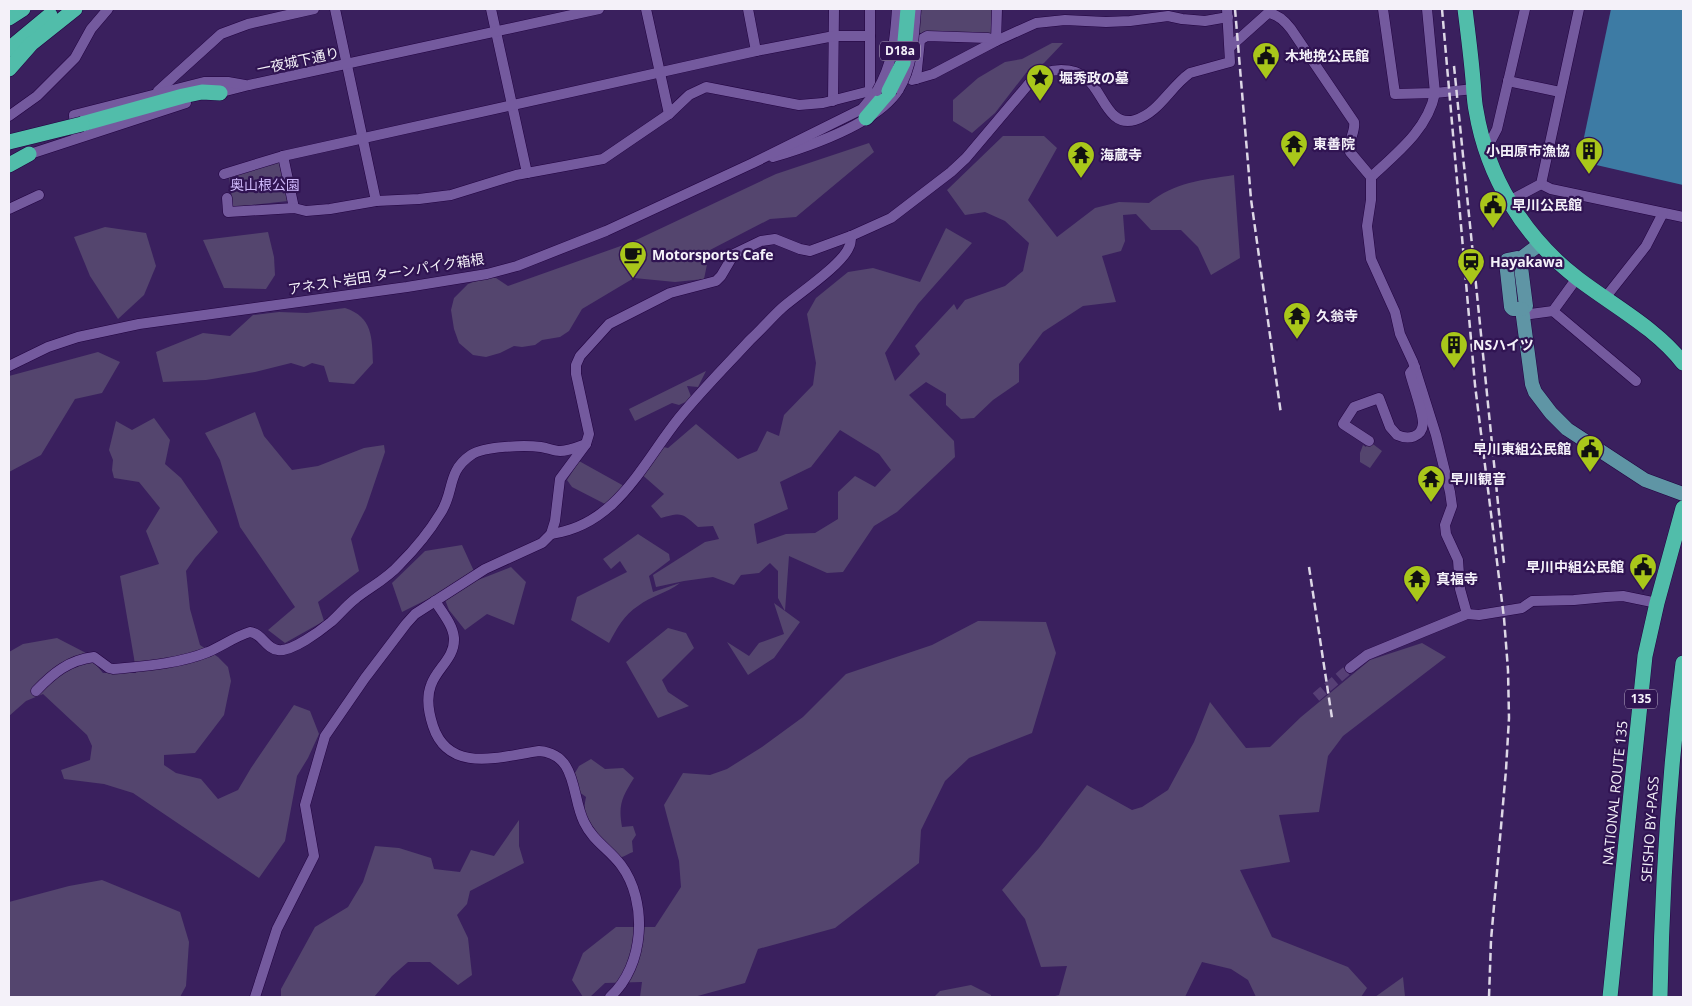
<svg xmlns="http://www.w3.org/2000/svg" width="1692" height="1006" font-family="'Open Sans','Noto Sans JP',sans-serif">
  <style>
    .green { fill: #54456e; fill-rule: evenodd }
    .water { fill: #3d7ba4 }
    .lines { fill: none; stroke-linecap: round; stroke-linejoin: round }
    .minor-tunnel { stroke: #563f75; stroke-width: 10; stroke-dasharray: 10 5; stroke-linecap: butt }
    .minor-casing { stroke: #220341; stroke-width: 11 }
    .major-casing { stroke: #220341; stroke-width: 15 }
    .highway-casing { stroke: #220341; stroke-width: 16 }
    .minor { stroke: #745a9e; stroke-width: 10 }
    .major { stroke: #5f95a5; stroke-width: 14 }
    .highway { stroke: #51bdaa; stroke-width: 15 }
    .rail { stroke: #ddd7e6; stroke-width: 2.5; stroke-dasharray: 8 4; stroke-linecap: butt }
    .minor-bridge-casing { stroke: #220341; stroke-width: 11; stroke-linecap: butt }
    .highway-bridge-casing { stroke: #220341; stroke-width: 16; stroke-linecap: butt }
    .minor-bridge { stroke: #745a9e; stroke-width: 10 }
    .highway-bridge { stroke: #51bdaa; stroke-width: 15 }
    .labels { text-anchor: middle; stroke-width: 4.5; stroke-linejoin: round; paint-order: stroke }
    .shield { fill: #301452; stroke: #b9afc7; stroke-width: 1 }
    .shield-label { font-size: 12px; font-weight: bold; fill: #f4f1f9 }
    .poi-label { font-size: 14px; font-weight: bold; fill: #f4f1f9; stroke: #301452; text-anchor: start }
    .street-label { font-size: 14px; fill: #f4f1f9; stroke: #301452 }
    .park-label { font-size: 14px; fill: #cfb8fb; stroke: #301452 }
  </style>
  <rect width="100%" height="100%" fill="#3a205e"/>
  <g class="green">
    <polygon points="920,9 992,9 991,34 919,33"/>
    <polygon points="1052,43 1063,43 1044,63 1026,73 995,113 972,133 953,121 953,100 978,78 1005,62 1022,59"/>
    <path d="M1003 136H1044L1057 148 1028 200 1057 237 1095 208 1119 202 1149 203C1175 182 1202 180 1234 175L1240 258 1211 275 1198 247 1181 230H1151L1136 214 1123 215 1125 241 1121 251 1102 256 1116 302 1083 306 1043 332 1019 364V382L993 400 974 418 961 419 946 405V394L926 382 909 395 954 441 955 457 897 512 874 526 843 572 827 573 789 556 785 611 778 598V571L770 563 759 573 741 575 734 585 713 577 684 581 656 587 653 575 705 542 719 539 713 526 698 527C682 513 682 512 661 518L651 506 664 494 639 472 658 446 668 448 696 424 738 459 757 451 767 431 779 436 784 415 813 385 816 363 807 314 816 298 848 272 873 268 920 282 946 228 972 243 918 304 885 353 895 381 920 354 915 346 954 304 957 310 965 300 1005 286 1023 271 1029 243 1005 221 985 212 965 215 947 190ZM840 430 879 454 891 470 875 487 855 476 838 492V519L815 533 786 534 757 544 754 524 788 509 780 482 811 467Z"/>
    <polygon points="869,143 874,152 796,217 770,219 710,250 704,279 675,282 634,278 582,309 569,331 560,337 542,340 535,345 522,347 514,346 500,353 486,357 473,355 459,343 454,329 451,310 454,298 468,284 484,278 496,278 508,286 632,242 776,174"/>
    <polygon points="279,162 288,201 233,207 229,177"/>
    <polygon points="105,227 146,233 156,266 144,295 118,319 90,276 74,237"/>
    <polygon points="268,232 274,257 275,275 266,289 224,288 203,240"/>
    <path d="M345 308C373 317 372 338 373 363L354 384 329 382 324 366 312 363 304 367 291 363 255 372 206 380 163 382 156 352 203 333 230 336 253 315 279 312 307 313Z"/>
    <polygon points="98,352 120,362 102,393 75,399 41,455 9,472 9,376"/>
    <polygon points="706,371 698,387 687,386 692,399 679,405 672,403 635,421 629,409"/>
    <polygon points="255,412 264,436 292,470 318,466 364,448 384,445 385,452 366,508 351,539 359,571 318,602 324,621 285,643 268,630 295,607 240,527 220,460 205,433"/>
    <polygon points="154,418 170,440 165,464 181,478 218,532 195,558 186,571 190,609 200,645 218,657 228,667 231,681 224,715 195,753 164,755 164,765 176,773 201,779 218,799 238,790 251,768 294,705 310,711 319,734 308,758 297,776 285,841 259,878 133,793 104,784 64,779 61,770 90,760 92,746 87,735 43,694 26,701 9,716 9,652 23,644 57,638 86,653 103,673 136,673 134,658 120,576 159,564 146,531 160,508 139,482 114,478 112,470 113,460 109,450 116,421 132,430"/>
    <polygon points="1369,441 1382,451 1370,468 1360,462 1360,453 1363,445 1366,447"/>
    <polygon points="579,461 624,486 605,504 572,487 567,480"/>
    <path d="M638 534 669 554 670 560 649 576 653 592 680 583C667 593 651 596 638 606 624 615 617 628 609 643L571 620 577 597 627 572 620 561 611 569 603 559Z"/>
    <polygon points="462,545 478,580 511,567 526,582 514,625 487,614 465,630 449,610 442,592 402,612 392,583 425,551"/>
    <polygon points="774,603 800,622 774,658 748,675 727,642 749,656 759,643 784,634"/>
    <polygon points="978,621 1046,622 1056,653 1032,733 969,758 945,781 921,830 919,863 835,928 758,949 745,983 694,997 640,997 642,982 605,983 590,997 583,997 572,980 583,953 616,927 655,927 681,887 679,861 664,805 683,773 710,775 727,769 762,747 803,717 846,674 932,645"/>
    <polygon points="668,628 686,633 694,648 662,680 668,692 689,706 658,718 626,662"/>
    <polygon points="1422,643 1446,657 1343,736 1328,756 1319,812 1279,815 1290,862 1240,870 1272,937 1348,967 1367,988 1361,997 1256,997 1248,980 1231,969 1202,962 1185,997 1051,997 1059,995 1067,966 1041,967 1025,919 1002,890 1039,848 1087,785 1132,810 1142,807 1168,790 1194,742 1210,702 1246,748 1270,747 1301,717 1370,660"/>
    <path d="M591 759 605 769 623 768 634 778C622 797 618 805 622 827L633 826 636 835 632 841 633 852C630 853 625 856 622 857 611 858 588 822 585 813 584 808 585 802 586 797L578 791 572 778 579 766Z"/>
    <polygon points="519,820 519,846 524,863 470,891 467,904 457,915 468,938 472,975 458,985 430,962 408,962 392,976 374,997 281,997 281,989 315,927 348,907 363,882 375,846 399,848 431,858 434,869 460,872 471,850 494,856"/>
    <polygon points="102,880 180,912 189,942 186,986 180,997 9,997 9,902 69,886"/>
    <polygon points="1403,977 1405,997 1375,997"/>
    <polygon points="971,985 991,995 991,997 934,997 940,991"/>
  </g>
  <polygon class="water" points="1611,9 1683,9 1683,185 1579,161"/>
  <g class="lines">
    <polyline class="minor-tunnel" points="1316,697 1350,668"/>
    <defs>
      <g id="minor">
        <polyline points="335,9 376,201"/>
        <polyline points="491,9 527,173"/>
        <polyline points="646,9 669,114"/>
        <polyline points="748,9 756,51"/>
        <polyline points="1383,9 1395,94 1435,93 1474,89"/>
        <path d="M1230 47 1268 13C1278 14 1285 21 1291 29L1354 122C1356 132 1347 141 1350 152L1371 177V200L1367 226 1371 259 1395 312 1400 334 1413 362 1436 435 1450 492 1452 506 1445 525 1446 534 1458 560 1460 589 1467 614"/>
        <polyline points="916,79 933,74 996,41 1036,23 1065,20 1106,22 1130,21 1168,16 1182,19 1205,21 1228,17"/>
        <polyline points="912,80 916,79 920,40 927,36 988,38 996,41 997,9"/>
        <polyline points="1508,81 1560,92"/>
        <polyline points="158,91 221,34 248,24 314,9"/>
        <polyline points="214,94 249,85 599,9"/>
        <polyline points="833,101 834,9"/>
        <polyline points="9,116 37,96 75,58 91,29 108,9"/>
        <polyline points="75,132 74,115 204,82 228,82 245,85"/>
        <polyline points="1486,150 1497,129 1525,9"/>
        <polyline points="24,156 186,103"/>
        <polyline points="283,156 294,208"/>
        <path d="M773 157C810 146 878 123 899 89"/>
        <polyline points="224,174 283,156 756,51 834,36 870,36"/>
        <path d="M1371 177C1397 153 1428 129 1435 93L1427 9"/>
        <polyline points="1541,184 1551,189 1683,217"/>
        <polyline points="227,198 228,212 294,208 306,211 330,209 376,201 419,199 451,195 516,175 603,159 669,114 689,95 706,87 799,105 823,103 870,91 870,9"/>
        <polyline points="1509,201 1541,184 1579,9"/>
        <polyline points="9,209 39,195"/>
        <polyline points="1577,278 1553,311 1636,381"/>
        <polyline points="1605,298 1646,246 1663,213"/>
        <polyline points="1523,315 1553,311"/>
        <polyline points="9,366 48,347 78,337 139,324 407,287 487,274 517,266 606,231 753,163 862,109 877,91"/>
        <path d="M1369 441 1343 424 1354 407 1379 398 1390 427 1397 435C1408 440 1422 438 1423 423 1423 412 1413 385 1410 373L1415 367"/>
        <path d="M551 534C617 525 642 464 679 418 701 391 726 366 750 340 761 330 771 318 782 308 798 294 842 265 849 247 851 244 851 240 851 236"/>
        <path d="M435 601C442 612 453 625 454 638 455 658 437 668 431 685 426 698 429 714 433 726 449 775 502 756 539 751 578 754 571 796 584 822 593 841 609 849 621 865 648 901 645 966 610 997"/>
        <polyline points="1350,668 1367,655 1467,614 1479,615 1522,608 1532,601 1574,600 1606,597 1623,596 1657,603"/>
        <path d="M36 691C53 673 69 660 94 657L109 668 113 669C145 666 178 664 208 652 222 646 236 636 250 632 262 633 266 649 278 650 292 652 320 631 331 622 339 615 346 606 355 599 370 587 387 579 400 564 415 549 429 532 440 514 455 492 446 472 471 455 484 446 525 445 541 447 548 448 554 451 560 451 569 451 578 447 586 444"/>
        <path d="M255 997 277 929 314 856 305 805 325 736 365 678 406 624 415 614 485 569 542 543 551 534 555 521 560 479 586 444 589 434 576 374V365L580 356 609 324 670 293 716 281 721 276 734 254 761 241 775 239 800 249 810 251 851 236 891 218 951 172 966 158 1032 80C1041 73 1050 70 1061 70 1070 70 1079 72 1086 78 1103 91 1108 128 1135 120 1159 113 1170 87 1190 73L1230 62 1227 9"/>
      </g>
      <g id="major">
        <polyline points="1520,259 1526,306 1522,309 1532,384 1535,392 1551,413 1567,429 1645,480 1683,494"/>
        <polyline points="1522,309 1513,309 1511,307 1506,262 1507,260 1517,258 1520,259 1540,244"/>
      </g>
      <g id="highway">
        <path d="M1465 9C1468 33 1471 56 1473 80 1474 90 1474 101 1476 110 1487 177 1524 237 1577 278 1612 305 1656 328 1683 363"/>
        <polyline points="9,18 23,9"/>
        <polyline points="9,49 50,15"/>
        <polyline points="9,69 31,44 75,9"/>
        <polyline points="866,118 889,91"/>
        <polyline points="82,124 183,96 202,92 220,93"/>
        <polyline points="9,165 29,154"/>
        <polyline points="1610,997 1645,656 1657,603 1683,508"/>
        <path d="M1660 997C1662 885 1669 774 1683 663"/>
      </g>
    </defs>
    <use href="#minor" class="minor-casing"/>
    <use href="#major" class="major-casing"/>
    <use href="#highway" class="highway-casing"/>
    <use href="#minor" class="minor"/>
    <use href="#major" class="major"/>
    <use href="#highway" class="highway"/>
    <g class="rail">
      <polyline points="1235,9 1251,199 1281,414"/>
      <polyline points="1442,9 1475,385 1504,618 1508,670 1509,718 1506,770 1491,940 1489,997"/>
      <polyline points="1454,66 1504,563"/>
      <polyline points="1309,567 1332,718"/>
    </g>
    <defs>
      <g id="minor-bridge">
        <path d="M899 89C913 66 914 36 916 9"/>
        <path d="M877 91C893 63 895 40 897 9"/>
      </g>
      <g id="highway-bridge">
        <polyline points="889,91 903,63 908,9"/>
        <polyline points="9,142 82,124"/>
      </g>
    </defs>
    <use href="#minor-bridge" class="minor-bridge-casing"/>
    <use href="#highway-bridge" class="highway-bridge-casing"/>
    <use href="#minor-bridge" class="minor-bridge"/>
    <use href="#highway-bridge" class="highway-bridge"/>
  </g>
  <defs>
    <symbol id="civic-pin" viewBox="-11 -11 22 30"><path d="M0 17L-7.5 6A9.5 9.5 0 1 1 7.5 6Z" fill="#a9c71a" stroke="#301452"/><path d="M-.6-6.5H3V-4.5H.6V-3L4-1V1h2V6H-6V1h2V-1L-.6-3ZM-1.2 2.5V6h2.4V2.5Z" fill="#111"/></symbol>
    <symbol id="sight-pin" viewBox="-11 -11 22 30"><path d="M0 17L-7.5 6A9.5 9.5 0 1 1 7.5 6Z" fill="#a9c71a" stroke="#301452"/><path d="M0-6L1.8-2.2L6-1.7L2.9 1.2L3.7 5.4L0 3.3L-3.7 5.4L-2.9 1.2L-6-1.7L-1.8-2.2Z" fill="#111"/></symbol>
    <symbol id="temple-pin" viewBox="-11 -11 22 30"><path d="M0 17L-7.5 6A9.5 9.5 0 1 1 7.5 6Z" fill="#a9c71a" stroke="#301452"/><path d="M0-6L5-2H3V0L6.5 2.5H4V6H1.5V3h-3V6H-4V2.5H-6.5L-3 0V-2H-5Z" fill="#111"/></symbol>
    <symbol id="building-pin" viewBox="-11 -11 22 30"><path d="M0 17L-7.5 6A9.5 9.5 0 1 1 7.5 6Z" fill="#a9c71a" stroke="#301452"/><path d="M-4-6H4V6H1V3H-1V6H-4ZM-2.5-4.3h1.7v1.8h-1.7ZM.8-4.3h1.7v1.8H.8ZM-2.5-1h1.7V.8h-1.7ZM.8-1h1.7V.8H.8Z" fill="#111"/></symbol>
    <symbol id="cafe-pin" viewBox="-11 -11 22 30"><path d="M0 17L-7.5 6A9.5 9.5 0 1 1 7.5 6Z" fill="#a9c71a" stroke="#301452"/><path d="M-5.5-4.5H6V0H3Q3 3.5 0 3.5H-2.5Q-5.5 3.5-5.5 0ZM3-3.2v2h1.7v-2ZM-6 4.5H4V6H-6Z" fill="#111"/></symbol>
    <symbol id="station-pin" viewBox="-11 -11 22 30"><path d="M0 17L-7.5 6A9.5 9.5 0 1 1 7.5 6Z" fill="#a9c71a" stroke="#301452"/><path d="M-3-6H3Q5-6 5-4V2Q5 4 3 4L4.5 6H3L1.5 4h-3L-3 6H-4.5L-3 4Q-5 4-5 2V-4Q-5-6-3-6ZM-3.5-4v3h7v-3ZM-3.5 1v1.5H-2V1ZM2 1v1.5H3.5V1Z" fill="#111"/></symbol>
  </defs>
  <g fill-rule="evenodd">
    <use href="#civic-pin" x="1250" y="40" width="32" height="43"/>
    <use href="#sight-pin" x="1024" y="62" width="32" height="43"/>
    <use href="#temple-pin" x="1278" y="128" width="32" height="43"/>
    <use href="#building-pin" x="1573" y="135" width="32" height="43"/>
    <use href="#temple-pin" x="1065" y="139" width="32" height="43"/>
    <use href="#civic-pin" x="1477" y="189" width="32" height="43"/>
    <use href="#cafe-pin" x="617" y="239" width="32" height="43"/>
    <use href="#station-pin" x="1455" y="246" width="32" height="43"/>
    <use href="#temple-pin" x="1281" y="300" width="32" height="43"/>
    <use href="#building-pin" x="1438" y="329" width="32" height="43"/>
    <use href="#civic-pin" x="1574" y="433" width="32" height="43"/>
    <use href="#temple-pin" x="1415" y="463" width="32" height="43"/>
    <use href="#civic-pin" x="1627" y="551" width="32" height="43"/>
    <use href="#temple-pin" x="1401" y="563" width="32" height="43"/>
  </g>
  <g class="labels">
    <g class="shield">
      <rect x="880" y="41.5" width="40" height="19" rx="4"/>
      <rect x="1625" y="689.5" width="32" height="19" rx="4"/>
    </g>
    <g class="shield-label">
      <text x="900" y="55">D18a</text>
      <text x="1641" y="703">135</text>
    </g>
    <g class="poi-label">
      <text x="1285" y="61">木地挽公民館</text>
      <text x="1059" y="83">堀秀政の墓</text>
      <text x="1313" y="149">東善院</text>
      <text x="1570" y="156" text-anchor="end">小田原市漁協</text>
      <text x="1100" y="160">海蔵寺</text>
      <text x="1512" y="210">早川公民館</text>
      <text x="652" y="260">Motorsports Cafe</text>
      <text x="1490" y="267">Hayakawa</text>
      <text x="1316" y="321">久翁寺</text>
      <text x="1473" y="350">NSハイツ</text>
      <text x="1571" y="454" text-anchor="end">早川東組公民館</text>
      <text x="1450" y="484">早川観音</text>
      <text x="1624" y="572" text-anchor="end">早川中組公民館</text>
      <text x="1436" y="584">真福寺</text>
    </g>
    <g class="street-label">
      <text transform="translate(298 61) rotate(-12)" y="5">一夜城下通り</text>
      <text transform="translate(386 274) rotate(-9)" y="5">アネスト岩田 ターンパイク箱根</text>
      <text transform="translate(1615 793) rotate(-84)" y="5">NATIONAL ROUTE 135</text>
      <text transform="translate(1650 829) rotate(-86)" y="5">SEISHO BY-PASS</text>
    </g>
    <g class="park-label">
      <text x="265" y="190">奥山根公園</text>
    </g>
  </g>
  <rect width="1692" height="1006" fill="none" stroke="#f4f1f9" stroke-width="20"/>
</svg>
